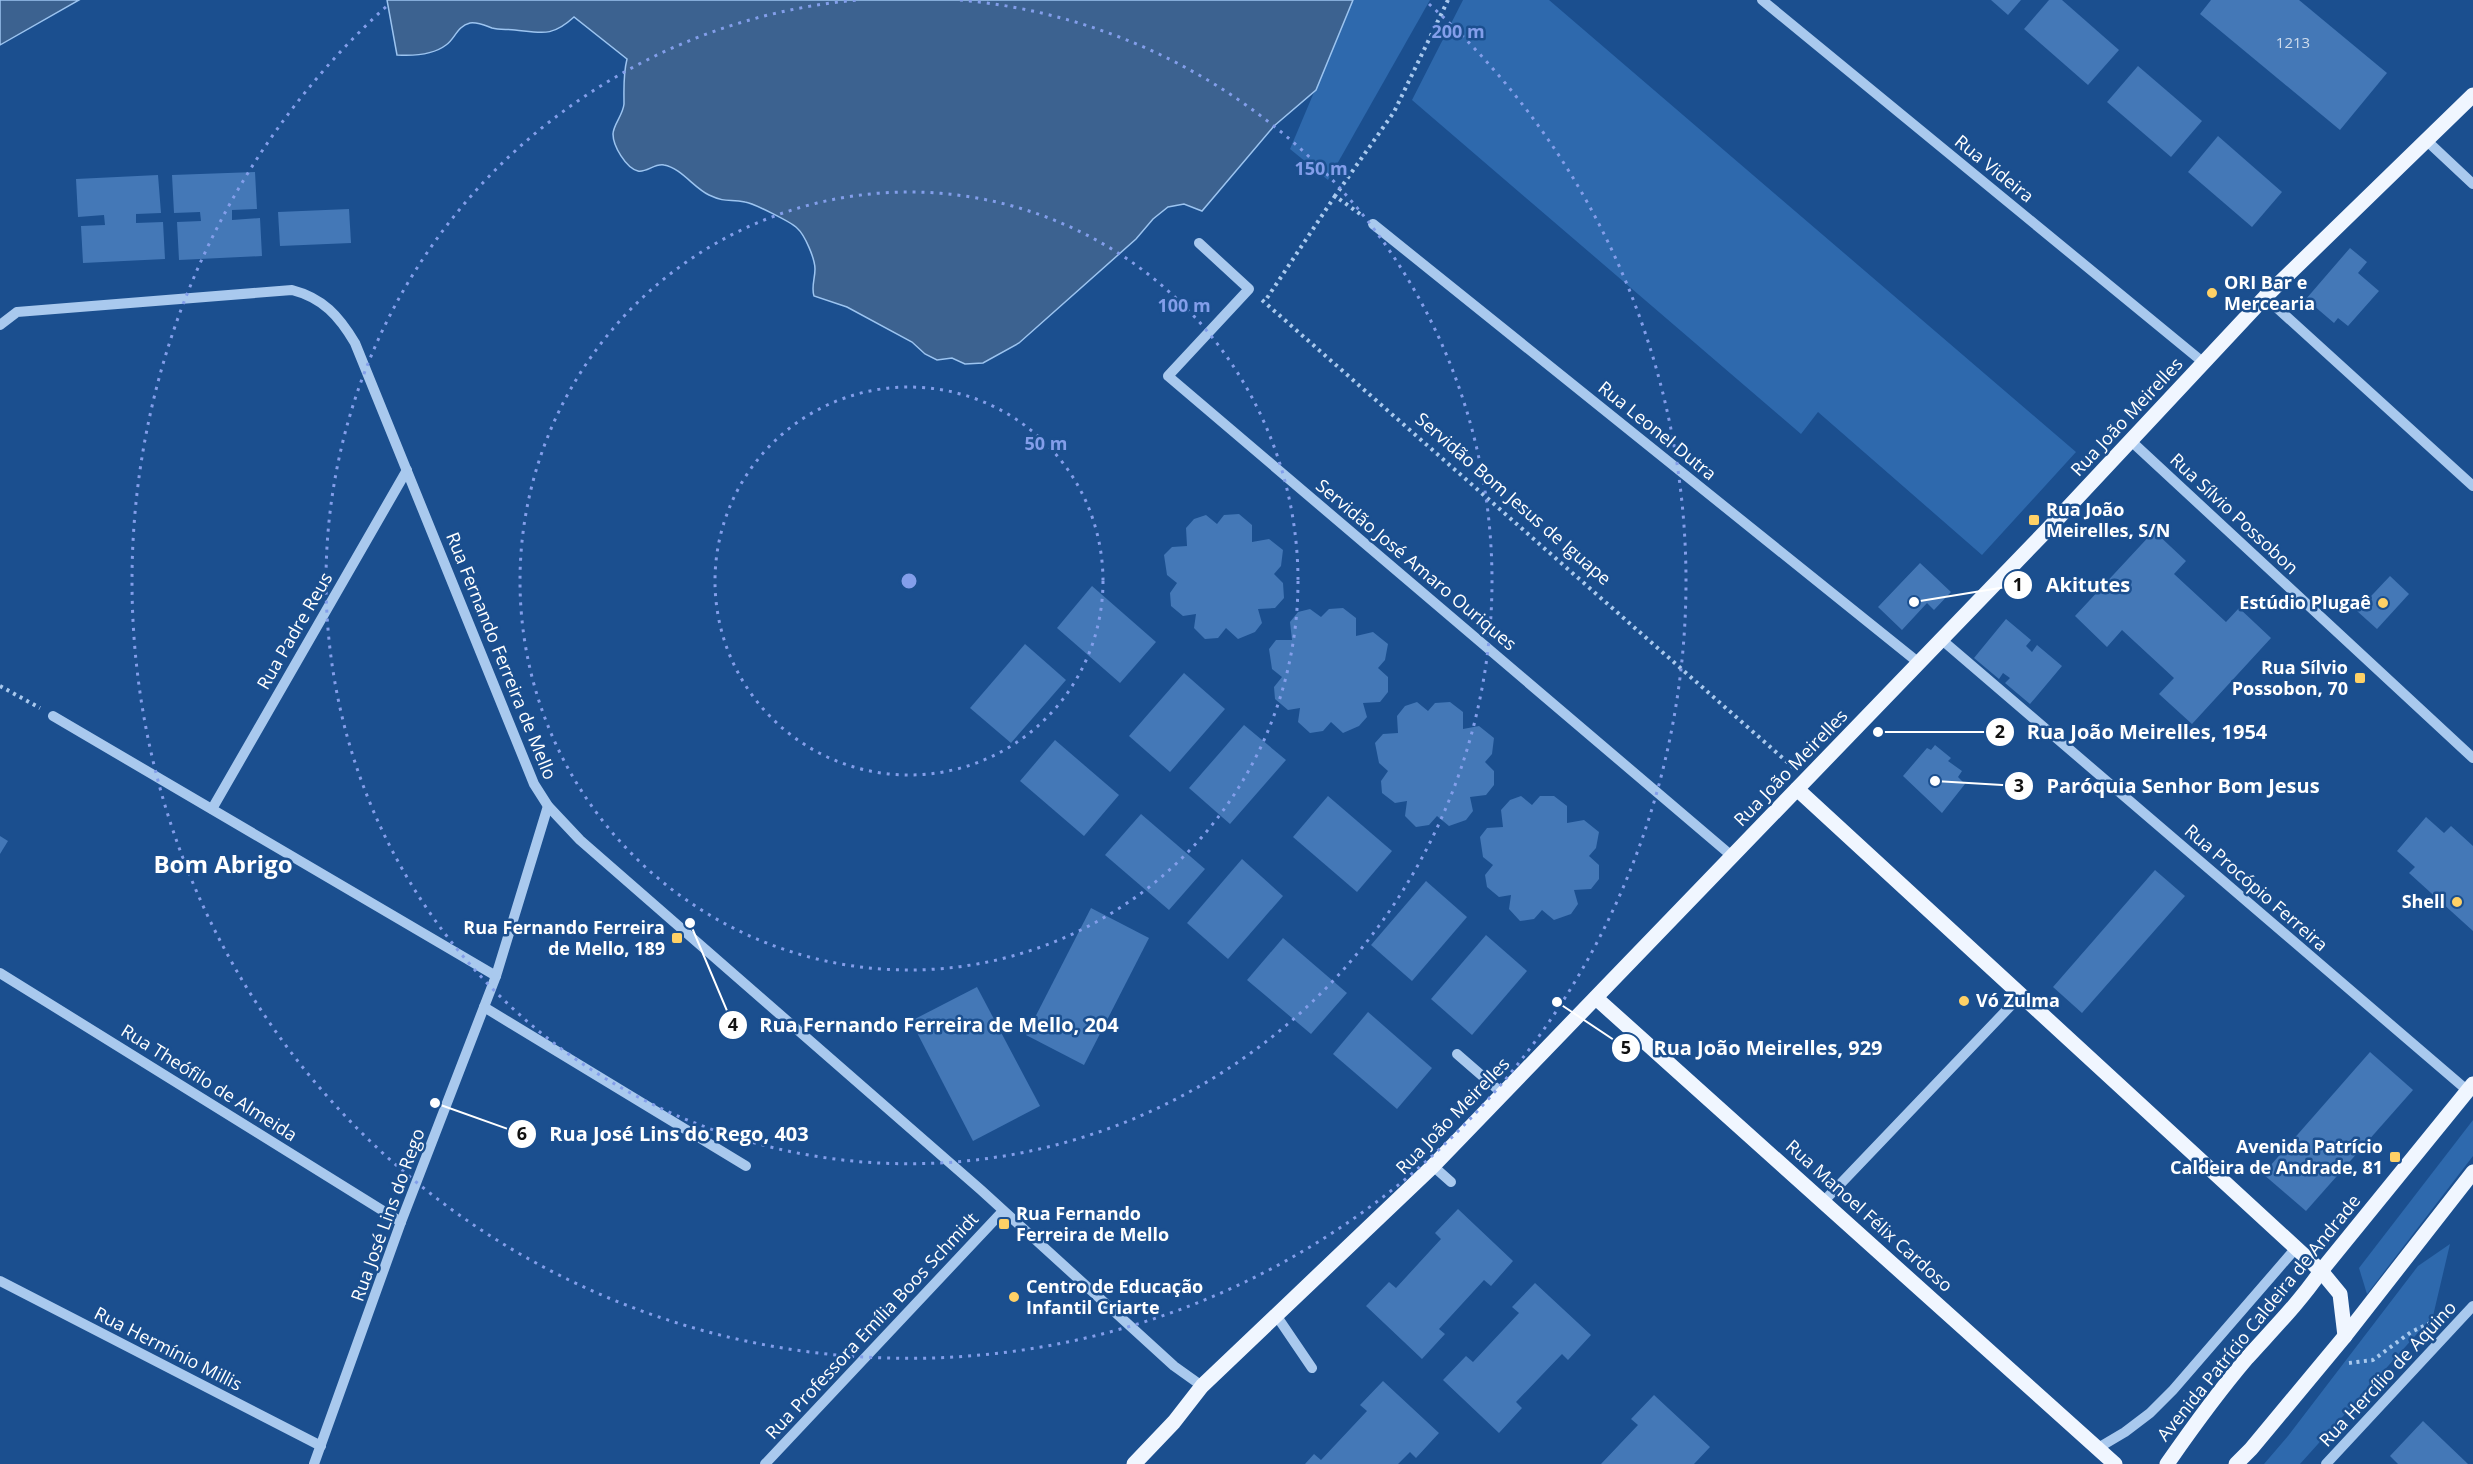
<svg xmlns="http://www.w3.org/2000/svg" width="2473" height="1464" font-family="'Open Sans',sans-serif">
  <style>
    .green { fill: #2e69ad }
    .water { fill: #3c6290; stroke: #9cc4f0; stroke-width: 1.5 }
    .building { fill: #4478b7 }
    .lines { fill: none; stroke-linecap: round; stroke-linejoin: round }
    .path { stroke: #a9c9ee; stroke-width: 4; stroke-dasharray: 3 4.5; stroke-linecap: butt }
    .minor { stroke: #a9c9ee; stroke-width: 10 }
    .major { stroke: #f0f6ff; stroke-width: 15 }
    .ring { fill: none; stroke: #839eea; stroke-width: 3; stroke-dasharray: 3 6 }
    .poi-dot { fill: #ffd166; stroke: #1b4f8f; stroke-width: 2 }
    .labels { text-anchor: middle; stroke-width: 5; stroke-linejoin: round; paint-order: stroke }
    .number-label { font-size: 15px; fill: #d0dded }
    .street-label { font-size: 18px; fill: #fff; stroke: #1b4f8f }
    .poi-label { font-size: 18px; font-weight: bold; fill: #fff; stroke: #1b4f8f; text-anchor: start }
    .district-label { font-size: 24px; font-weight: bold; fill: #fff; stroke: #1b4f8f }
    .centre { fill: #839eea; stroke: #1b4f8f; stroke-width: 3 }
    .ring-label { font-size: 18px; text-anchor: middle; font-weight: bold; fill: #839eea; stroke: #1b4f8f; stroke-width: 5; stroke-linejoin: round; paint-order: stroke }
    .leader { fill: none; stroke: #fff; stroke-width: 2 }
    .callout-dot { fill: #fff; stroke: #1b4f8f; stroke-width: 2 }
    .mark-label { font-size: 18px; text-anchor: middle; font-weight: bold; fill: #111 }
    .callout-label { font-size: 20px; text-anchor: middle; font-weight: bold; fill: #fff; stroke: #1b4f8f; stroke-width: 5; stroke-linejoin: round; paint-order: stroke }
  </style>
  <rect width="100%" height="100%" fill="#1b4f8f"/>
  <g class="green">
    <polygon points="1353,0 1430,0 1328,180 1290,149"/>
    <polygon points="1463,0 1549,0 2076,452 1982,555 1818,412 1801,434 1412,100"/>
    <polygon points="2473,1120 2473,1156 2367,1294 2359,1268"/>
    <polygon points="2450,1244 2433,1316 2300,1464 2264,1464 2288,1436 2418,1266"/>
  </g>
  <g class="water">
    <polygon points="0,0 79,0 0,45"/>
    <path d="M387 0H1353L1316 90 1274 126 1202 211 1184 204 1168 207 1153 219 1136 239 1019 343 983 363 965 364 952 358 937 360 925 354 912 342 847 307 814 296C811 287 815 279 815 269 815 259 805 235 797 228 791 222 753 203 745 202 729 199 726 203 709 195 694 188 681 168 664 165 655 163 646 173 638 171 626 168 613 146 613 134 613 125 623 115 624 104 624 88 623 75 627 59L574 17C552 37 543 33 515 30 507 29 499 30 492 28 484 25 478 22 470 23 457 26 455 39 446 45 433 55 413 56 397 55Z"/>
  </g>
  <g class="building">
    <polygon points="1991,0 2021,0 2008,15"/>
    <polygon points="2049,0 2062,0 2119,50 2088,85 2024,29"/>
    <polygon points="2211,0 2299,0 2387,73 2340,130 2200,14"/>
    <polygon points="2138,66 2202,121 2171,157 2107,102"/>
    <polygon points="2218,136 2282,192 2252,227 2188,172"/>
    <polygon points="255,172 257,209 232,210 232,220 260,218 262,256 179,260 177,222 201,221 200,212 174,213 172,175"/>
    <polygon points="158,175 161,213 136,214 136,223 163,222 165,259 83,263 81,226 105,225 104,215 78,217 76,179"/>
    <polygon points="349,209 351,243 280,246 278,212"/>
    <polygon points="2350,248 2367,262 2358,273 2379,291 2348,326 2338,318 2334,323 2306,299"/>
    <polygon points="1239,514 1252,525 1252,542 1269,539 1283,550 1281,566 1274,574 1283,583 1284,598 1275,608 1258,609 1262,623 1255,632 1238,639 1226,628 1218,638 1205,639 1194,628 1196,614 1183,616 1171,606 1170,593 1177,583 1167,575 1164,555 1172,547 1187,546 1186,528 1194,519 1206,515 1217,524 1224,515"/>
    <polygon points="2154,531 2186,561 2174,574 2226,622 2239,608 2271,638 2192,724 2159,694 2174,678 2122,630 2107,647 2075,616"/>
    <polygon points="1920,563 1951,592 1934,610 1927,603 1902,630 1878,607"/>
    <polygon points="2390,576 2409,594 2377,629 2357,611"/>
    <polygon points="1092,586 1156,642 1120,683 1057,628"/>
    <polygon points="1343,608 1356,618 1356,636 1373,632 1388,644 1385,660 1378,668 1388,677 1388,692 1380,702 1363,703 1367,717 1359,726 1343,733 1331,722 1323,731 1310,733 1298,722 1300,708 1288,710 1275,699 1274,687 1282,677 1272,669 1269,649 1276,640 1292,640 1290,622 1298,612 1310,609 1321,617 1329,609"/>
    <polygon points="2006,619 2031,640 2026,646 2032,652 2037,645 2062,666 2030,704 2005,683 2010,678 2003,673 1999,679 1974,658"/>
    <polygon points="1025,644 1066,680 1011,743 970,708"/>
    <polygon points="1184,673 1225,709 1170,772 1129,736"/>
    <polygon points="1417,702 1428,711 1435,703 1450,702 1463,712 1463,729 1479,726 1494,738 1492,754 1485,762 1494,771 1494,785 1486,795 1470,797 1473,811 1466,820 1449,826 1437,816 1429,825 1416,827 1405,816 1407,801 1395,803 1382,793 1381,781 1388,771 1379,763 1375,743 1383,734 1398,733 1397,716 1405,706"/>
    <polygon points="1244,725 1286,760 1230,824 1189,788"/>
    <polygon points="1055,740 1119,795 1084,836 1020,781"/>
    <polygon points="1935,745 1951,758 1948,761 1962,771 1958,777 1965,784 1942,813 1903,776 1927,748 1931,750"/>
    <polygon points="1328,796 1392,851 1357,892 1293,837"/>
    <polygon points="1521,796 1532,805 1540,796 1554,796 1567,806 1567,823 1584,820 1599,832 1596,848 1589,856 1599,865 1599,879 1591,889 1574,890 1578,904 1571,914 1554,920 1542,910 1534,919 1520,921 1509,909 1511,895 1499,897 1487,887 1485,875 1493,865 1483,857 1480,837 1487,828 1503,827 1501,810 1510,800"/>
    <polygon points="1141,814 1205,869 1169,910 1105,855"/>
    <polygon points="2426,817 2444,833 2451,826 2473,846 2473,931 2409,873 2415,867 2397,851"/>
    <polygon points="0,836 8,841 0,854"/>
    <polygon points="1242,859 1283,896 1228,959 1187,923"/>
    <polygon points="2155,870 2185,896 2082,1013 2053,987"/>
    <polygon points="1426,881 1467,917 1412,981 1371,945"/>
    <polygon points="1091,908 1149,938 1084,1065 1026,1035"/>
    <polygon points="1486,935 1527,971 1472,1035 1431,999"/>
    <polygon points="1283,938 1347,993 1311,1034 1247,980"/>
    <polygon points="977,987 1040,1106 973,1141 911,1021"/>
    <polygon points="1368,1012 1432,1068 1397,1109 1333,1054"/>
    <polygon points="2370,1052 2413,1090 2306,1211 2263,1174"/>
    <polygon points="1458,1209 1513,1261 1491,1286 1484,1280 1439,1329 1445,1334 1422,1359 1366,1306 1389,1282 1396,1288 1441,1239 1435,1233"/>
    <polygon points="1535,1283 1591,1335 1568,1360 1562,1354 1516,1402 1522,1408 1499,1433 1443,1380 1466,1356 1473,1362 1519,1313 1512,1307"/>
    <polygon points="1383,1381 1439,1433 1416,1458 1410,1452 1398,1464 1305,1464 1314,1454 1321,1460 1367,1411 1360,1405"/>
    <polygon points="1654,1395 1710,1447 1694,1464 1601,1464 1638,1425 1631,1419"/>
    <polygon points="2423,1421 2468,1464 2398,1464 2390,1456"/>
  </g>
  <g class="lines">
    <g class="path">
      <polyline points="1360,214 1335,196 1394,112 1448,0"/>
      <polyline points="1267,298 1335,196"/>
      <polyline points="1262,300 1793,767"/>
      <polyline points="0,686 40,708"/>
      <polyline points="2349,1363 2373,1360 2411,1332 2432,1322"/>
    </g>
    <g class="minor">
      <polyline points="1762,0 2204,363"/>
      <polyline points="2426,140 2473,184"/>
      <polyline points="1373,224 1919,663"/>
      <polyline points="1199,243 1249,289 1168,376 1733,857"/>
      <polyline points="2265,297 2473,486"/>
      <path d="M0 325 17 312 292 290C323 298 339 316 355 343L534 784 548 806 580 840 981 1190 1174 1366 1202 1386"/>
      <polyline points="2131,441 2473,758"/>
      <polyline points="1942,640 2468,1091"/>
      <polyline points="53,716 496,976"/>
      <polyline points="212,809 407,470"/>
      <polyline points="0,973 401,1222"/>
      <polyline points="484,1007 746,1166"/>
      <polyline points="1457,1054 1503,1094"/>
      <polyline points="1433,1166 1451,1182"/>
      <polyline points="1824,1201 2021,995"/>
      <polyline points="0,1281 321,1446"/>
      <polyline points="1276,1315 1312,1368"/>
      <polyline points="2098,1448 2125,1432 2150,1413 2173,1390 2296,1248"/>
      <polyline points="314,1464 401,1222 496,976 548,806"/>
      <polyline points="765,1464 1003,1211"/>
      <polyline points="2326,1464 2473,1306"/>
    </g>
    <g class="major">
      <polyline points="1797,789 2321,1271 2340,1294 2345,1336"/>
      <polyline points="1596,998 2115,1464"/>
      <polyline points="1134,1464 1174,1422 1202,1386 1433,1166 2047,530 2265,297 2473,95"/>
      <path d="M2167 1464C2192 1428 2218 1392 2247 1358 2273 1329 2299 1303 2321 1271L2473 1084"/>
      <polyline points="2236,1464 2251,1449 2345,1336 2473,1172"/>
    </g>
  </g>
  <g class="ring">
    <circle cx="909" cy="581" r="194"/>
    <circle cx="909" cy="581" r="389"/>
    <path d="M960 0A583 583 0 1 1 858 0"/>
    <path d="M1429 4A777 777 0 1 1 389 4"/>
  </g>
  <g class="poi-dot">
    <circle cx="2212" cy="293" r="6"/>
    <rect x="2028" y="514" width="12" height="12" rx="3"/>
    <circle cx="2383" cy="603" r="6"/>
    <rect x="2354" y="672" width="12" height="12" rx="3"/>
    <circle cx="2457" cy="902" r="6"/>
    <rect x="671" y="932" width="12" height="12" rx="3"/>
    <circle cx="1964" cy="1001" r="6"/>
    <rect x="2389" y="1151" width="12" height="12" rx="3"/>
    <rect x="998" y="1218" width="12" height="12" rx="3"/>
    <circle cx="1014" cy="1297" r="6"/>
  </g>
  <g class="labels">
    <g class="number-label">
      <text x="2293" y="48">1213</text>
    </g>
    <g class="street-label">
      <text transform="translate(1994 169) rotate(39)" y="6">Rua Videira</text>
      <text transform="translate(2127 417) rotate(-47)" y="6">Rua João Meirelles</text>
      <text transform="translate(1657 431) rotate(39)" y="6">Rua Leonel Dutra</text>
      <text transform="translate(1513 499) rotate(41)" y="6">Servidão Bom Jesus de Iguape</text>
      <text transform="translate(2234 514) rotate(43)" y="6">Rua Sílvio Possobon</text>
      <text transform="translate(1416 565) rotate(40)" y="6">Servidão José Amaro Ouriques</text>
      <text transform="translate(295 631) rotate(-60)" y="6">Rua Padre Reus</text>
      <text transform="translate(501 656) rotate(68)" y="6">Rua Fernando Ferreira de Mello</text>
      <text transform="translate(1791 768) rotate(-46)" y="6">Rua João Meirelles</text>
      <text transform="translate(2256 888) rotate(41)" y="6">Rua Procópio Ferreira</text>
      <text transform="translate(209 1083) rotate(32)" y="6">Rua Theófilo de Almeida</text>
      <text transform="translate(1453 1116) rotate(-46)" y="6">Rua João Meirelles</text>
      <text transform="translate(388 1215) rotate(-70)" y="6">Rua José Lins do Rego</text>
      <text transform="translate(1869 1216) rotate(42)" y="6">Rua Manoel Félix Cardoso</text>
      <text transform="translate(2259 1318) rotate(-51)" y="6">Avenida Patrício Caldeira de Andrade</text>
      <text transform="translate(872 1326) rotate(-47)" y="6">Rua Professora Emília Boos Schmidt</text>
      <text transform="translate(168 1349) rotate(27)" y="6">Rua Hermínio Millis</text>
      <text transform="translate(2388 1374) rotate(-47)" y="6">Rua Hercílio de Aquino</text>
    </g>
    <g class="poi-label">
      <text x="2224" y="289">ORI Bar e<tspan x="2224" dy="21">Mercearia</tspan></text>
      <text x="2046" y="516">Rua João<tspan x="2046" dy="21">Meirelles, S/N</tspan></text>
      <text x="2371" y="609" text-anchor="end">Estúdio Plugaê</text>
      <text x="2348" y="674" text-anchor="end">Rua Sílvio<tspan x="2348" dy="21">Possobon, 70</tspan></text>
      <text x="2445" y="908" text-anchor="end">Shell</text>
      <text x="665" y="934" text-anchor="end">Rua Fernando Ferreira<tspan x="665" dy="21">de Mello, 189</tspan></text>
      <text x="1976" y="1007">Vó Zulma</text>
      <text x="2383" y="1153" text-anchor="end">Avenida Patrício<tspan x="2383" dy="21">Caldeira de Andrade, 81</tspan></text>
      <text x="1016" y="1220">Rua Fernando<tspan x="1016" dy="21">Ferreira de Mello</tspan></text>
      <text x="1026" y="1293">Centro de Educação<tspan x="1026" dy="21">Infantil Criarte</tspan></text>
    </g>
    <g class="district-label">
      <text x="223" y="873">Bom Abrigo</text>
    </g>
  </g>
  <circle cx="909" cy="581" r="9" class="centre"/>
  <g class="ring-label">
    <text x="1458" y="38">200 m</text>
    <text x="1321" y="175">150 m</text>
    <text x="1184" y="312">100 m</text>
    <text x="1046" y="450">50 m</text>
  </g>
  <path class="leader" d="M1914 602L2018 585M1878 732L2000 732M1935 781L2019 786M690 923L733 1025M1557 1002L1626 1048M435 1103L522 1134"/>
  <g class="callout-dot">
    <circle cx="1914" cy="602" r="6"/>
    <circle cx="1878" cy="732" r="6"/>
    <circle cx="1935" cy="781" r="6"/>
    <circle cx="690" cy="923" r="6"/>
    <circle cx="1557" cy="1002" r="6"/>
    <circle cx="435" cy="1103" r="6"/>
    <circle cx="2018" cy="585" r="15"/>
    <circle cx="2000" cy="732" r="15"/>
    <circle cx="2019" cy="786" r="15"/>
    <circle cx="733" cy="1025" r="15"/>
    <circle cx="1626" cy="1048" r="15"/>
    <circle cx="522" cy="1134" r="15"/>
  </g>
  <g class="mark-label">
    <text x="2018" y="591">1</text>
    <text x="2000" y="738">2</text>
    <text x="2019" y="792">3</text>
    <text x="733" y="1031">4</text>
    <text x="1626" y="1054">5</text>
    <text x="522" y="1140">6</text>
  </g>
  <g class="callout-label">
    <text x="2088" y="592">Akitutes</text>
    <text x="2147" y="739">Rua João Meirelles, 1954</text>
    <text x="2183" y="793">Paróquia Senhor Bom Jesus</text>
    <text x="939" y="1032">Rua Fernando Ferreira de Mello, 204</text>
    <text x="1768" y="1055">Rua João Meirelles, 929</text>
    <text x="679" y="1141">Rua José Lins do Rego, 403</text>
  </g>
</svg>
